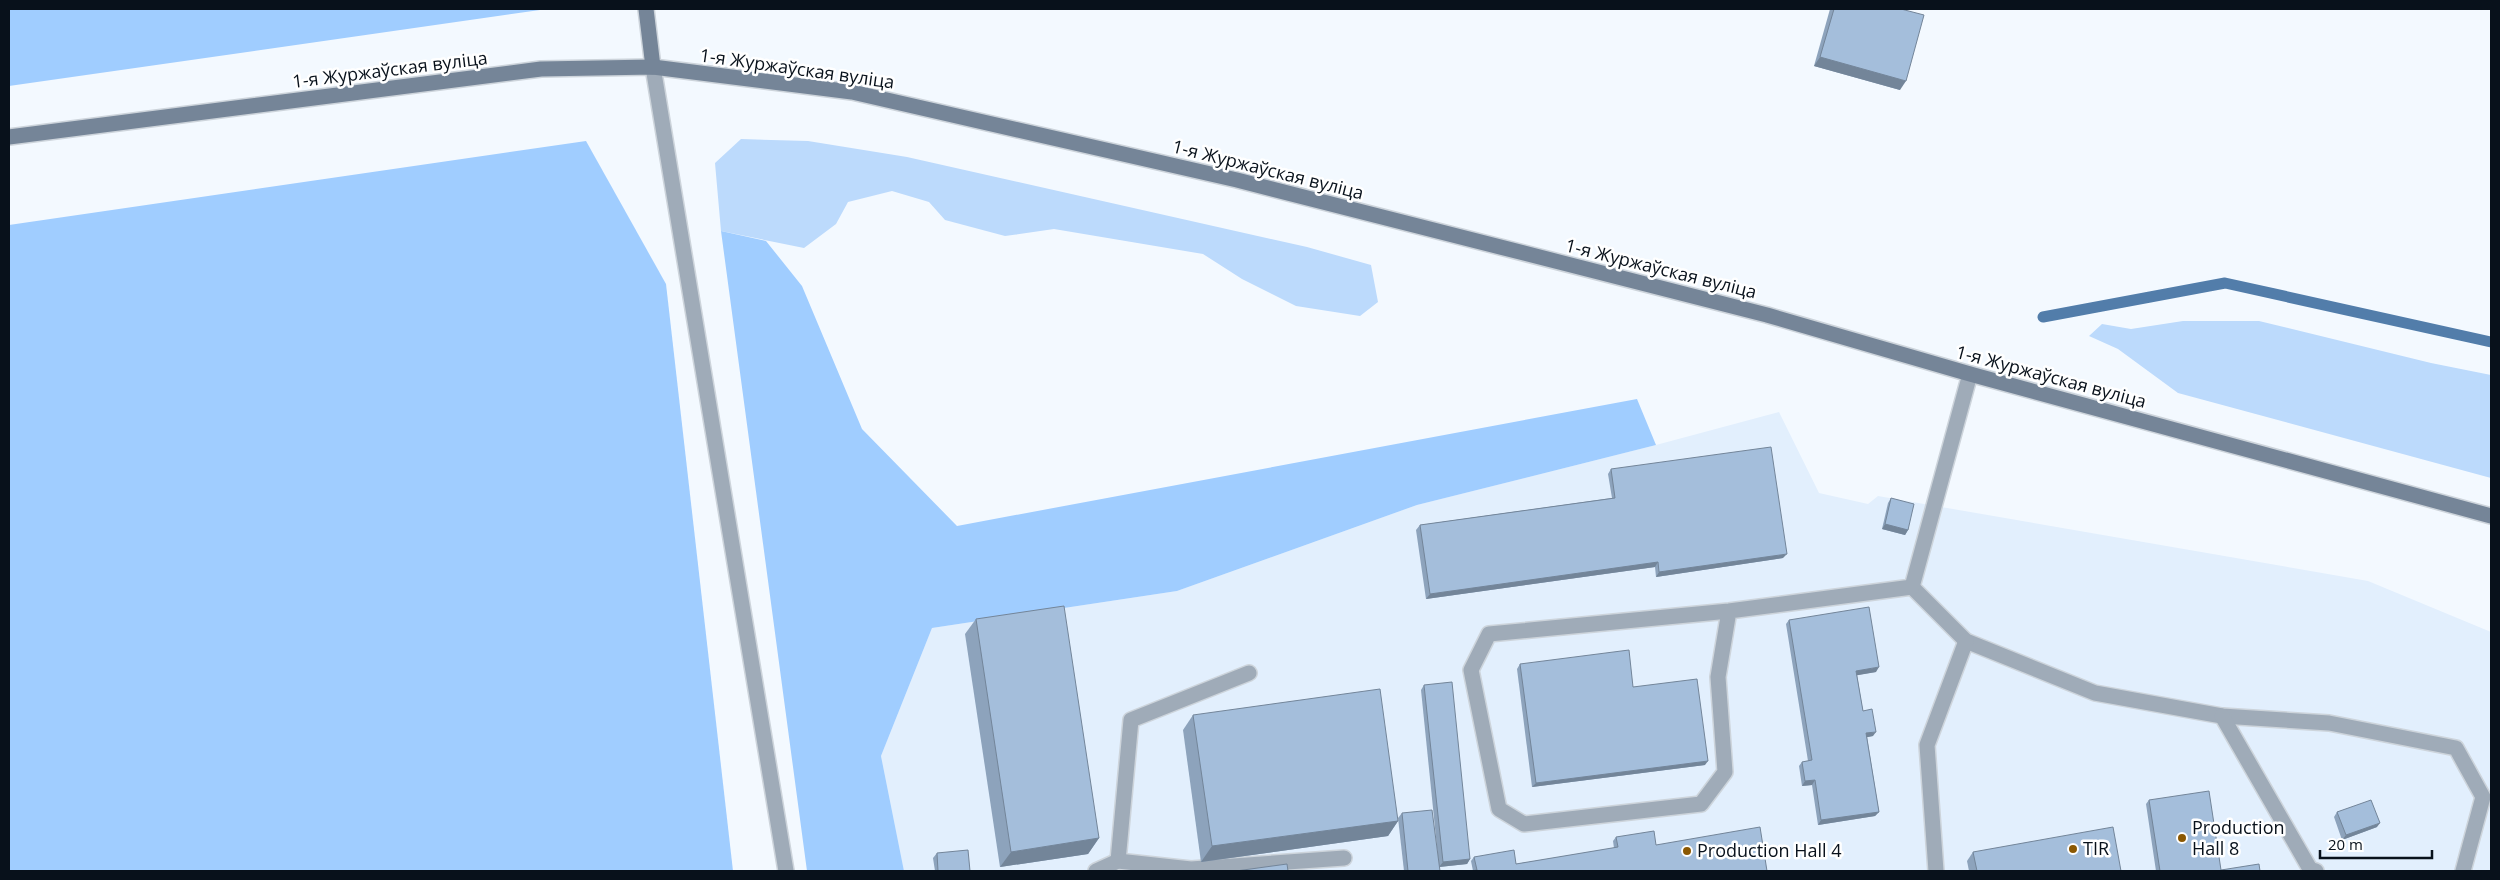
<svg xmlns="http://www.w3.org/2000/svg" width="2500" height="880" font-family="'Open Sans',sans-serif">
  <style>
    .built { fill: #e2effd }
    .green { fill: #bcdafc }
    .forest { fill: #a0cdff }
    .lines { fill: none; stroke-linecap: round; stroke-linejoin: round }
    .stream { stroke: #527daa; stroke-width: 11 }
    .lane-casing { stroke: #cdd4db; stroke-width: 18 }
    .secondary-casing { stroke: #cdd4db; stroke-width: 18 }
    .lane { stroke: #9fabb8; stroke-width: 15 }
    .secondary { stroke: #758598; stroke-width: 15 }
    .wall { fill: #8da3bc }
    .shaded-wall { fill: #738599 }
    .building { fill: #a4bedb; stroke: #738599 }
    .poi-dot { fill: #8b5802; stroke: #fff; stroke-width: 2 }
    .labels { text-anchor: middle; stroke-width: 5; stroke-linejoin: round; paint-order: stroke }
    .street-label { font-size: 18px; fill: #08111b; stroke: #fff }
    .poi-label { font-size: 18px; fill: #08111b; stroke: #fff; text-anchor: start }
  </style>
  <rect width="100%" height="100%" fill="#f3f9ff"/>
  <polygon class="built" points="1779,412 1819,493 1868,504 1878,496 2368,581 2491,632 2491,871 904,871 881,756 932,628 1177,591 1417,505 1656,445"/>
  <g class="green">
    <polygon points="741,139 808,141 907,157 1307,247 1371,265 1378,302 1360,316 1296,306 1242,279 1203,254 1054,229 1005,236 945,220 929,202 892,191 848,202 836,224 804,248 721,231 715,163"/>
    <polygon points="2183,321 2259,321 2431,363 2491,375 2491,478 2178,393 2118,349 2089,336 2102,324 2131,329"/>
  </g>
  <g class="forest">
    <polygon points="9,9 547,9 9,86"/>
    <polygon points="586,141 666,284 733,871 9,871 9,225"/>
    <polygon points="721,231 766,241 802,286 862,429 957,526 1637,399 1656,445 1417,505 1177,591 932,628 881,756 904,871 807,871"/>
  </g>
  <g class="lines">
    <polyline class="stream" points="2043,317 2225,283 2491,342"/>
    <defs>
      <g id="lane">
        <polyline points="653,67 786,871"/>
        <polyline points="1912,587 1966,641 2095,693 2222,716 2329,723 2456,748 2483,797 2463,871"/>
        <polyline points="1729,611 1718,677 1725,772 1701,804 1524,824 1499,809 1471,670 1489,634 1729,611 1912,587 1970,374"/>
        <polyline points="2222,716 2310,869 2316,871"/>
        <polyline points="1118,861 1131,720 1249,673"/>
        <polyline points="1096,871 1118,861 1191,869 1344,858"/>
        <polyline points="1936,871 1927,745 1966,641"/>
      </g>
      <g id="secondary">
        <polyline points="646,9 653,67"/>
        <polyline points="9,137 541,69 653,67 852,92 1237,180 1767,315 1970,374 2491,516"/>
      </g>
    </defs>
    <use href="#lane" class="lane-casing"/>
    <use href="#secondary" class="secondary-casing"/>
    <use href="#lane" class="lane"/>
    <use href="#secondary" class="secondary"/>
  </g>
  <g class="wall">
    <polygon points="1830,9 1901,9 1900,90 1814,66"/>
    <polygon points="1611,469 1783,558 1656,577 1655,567 1426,599 1416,530 1420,525 1612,498 1608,474"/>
    <polygon points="1891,498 1908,530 1905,535 1882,529 1888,503"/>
    <polygon points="976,619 1099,838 1088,854 1000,867 965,634"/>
    <polygon points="1789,620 1876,672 1857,675 1863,711 1873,736 1867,737 1879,812 1875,816 1818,825 1812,785 1802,786 1799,766 1802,762 1808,761 1786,624"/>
    <polygon points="1520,664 1633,687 1705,765 1532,787 1517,669"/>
    <polygon points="1424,685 1470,859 1467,864 1439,867 1421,690"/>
    <polygon points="1193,715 1398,821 1388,836 1201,862 1183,730"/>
    <polygon points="2149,800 2221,870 2260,871 2156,871 2146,804"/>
    <polygon points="2337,812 2377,827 2342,840 2334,817"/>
    <polygon points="1402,813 1440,871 1404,871 1398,818"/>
    <polygon points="1616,837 1656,845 1767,871 1473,871 1471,861 1474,857 1516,864 1614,848 1613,841"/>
    <polygon points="1973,852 2121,871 1969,871 1967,861"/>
    <polygon points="937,853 970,871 935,871 933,858"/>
  </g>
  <g class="shaded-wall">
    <polygon points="1820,57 1906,81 1900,90 1814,66"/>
    <polygon points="1885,524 1908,530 1905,535 1882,529"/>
    <polygon points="1787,554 1783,558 1656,577 1659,572"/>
    <polygon points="1658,562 1655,567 1426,599 1430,594"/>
    <polygon points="1879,667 1876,672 1853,676 1856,671"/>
    <polygon points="1876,732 1873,736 1863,738 1866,733"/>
    <polygon points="1708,761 1705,765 1532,787 1536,783"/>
    <polygon points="1815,780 1812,785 1802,786 1805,781"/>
    <polygon points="1879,812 1875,816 1818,825 1821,820"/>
    <polygon points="1398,821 1388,836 1201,862 1212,846"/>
    <polygon points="2380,823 2377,827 2342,840 2346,835"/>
    <polygon points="1099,838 1088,854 1000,867 1011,852"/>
    <polygon points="1470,859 1467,864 1439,867 1443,862"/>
  </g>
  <g class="building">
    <polygon points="1834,9 1901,9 1924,15 1906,81 1820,57"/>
    <polygon points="1771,447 1787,554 1659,572 1658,562 1430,594 1420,525 1615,498 1611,469"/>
    <polygon points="1891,498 1914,504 1908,530 1885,524"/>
    <polygon points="1064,606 1099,838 1011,852 976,619"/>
    <polygon points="1869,607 1879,667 1856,671 1863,711 1872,709 1876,732 1866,733 1879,812 1821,820 1815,780 1805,781 1802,762 1812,760 1789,620"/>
    <polygon points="1629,650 1633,687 1697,679 1708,761 1536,783 1520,664"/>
    <polygon points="1452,682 1470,859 1443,862 1424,685"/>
    <polygon points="1380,689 1398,821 1212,846 1193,715"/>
    <polygon points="2209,791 2221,870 2259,864 2260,871 2160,871 2149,800"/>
    <polygon points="2371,800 2380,823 2346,835 2337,812"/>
    <polygon points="1432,810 1440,871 1408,871 1402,813"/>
    <polygon points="1760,827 1767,871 1472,871 1477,870 1474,857 1514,850 1516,864 1618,847 1616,837 1654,831 1656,845"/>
    <polygon points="2113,827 2121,871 1977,871 1973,852"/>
    <polygon points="968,850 970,871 938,871 937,853"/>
    <polygon points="1287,864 1288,871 1236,871"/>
  </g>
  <g class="poi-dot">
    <circle cx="2182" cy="838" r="5"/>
    <circle cx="2073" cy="849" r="5"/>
    <circle cx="1687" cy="851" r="5"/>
  </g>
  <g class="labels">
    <g class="street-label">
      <text transform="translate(797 69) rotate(8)" y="6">1-я Журжаўская вуліца</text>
      <text transform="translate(390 70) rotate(-7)" y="6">1-я Журжаўская вуліца</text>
      <text transform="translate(1268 170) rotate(14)" y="6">1-я Журжаўская вуліца</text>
      <text transform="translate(1661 269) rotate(14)" y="6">1-я Журжаўская вуліца</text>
      <text transform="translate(2051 377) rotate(15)" y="6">1-я Журжаўская вуліца</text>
    </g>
    <g class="poi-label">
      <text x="2192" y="834">Production<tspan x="2192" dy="21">Hall 8</tspan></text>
      <text x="2083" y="855">TIR</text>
      <text x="1697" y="857">Production Hall 4</text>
    </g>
  </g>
  <rect width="2500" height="880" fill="none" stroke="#08111b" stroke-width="20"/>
  <path d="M2320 850v8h112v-8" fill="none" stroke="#08111b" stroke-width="2.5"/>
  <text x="2328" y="850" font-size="15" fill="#08111b" stroke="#ffffff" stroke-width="4" paint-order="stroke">20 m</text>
</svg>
